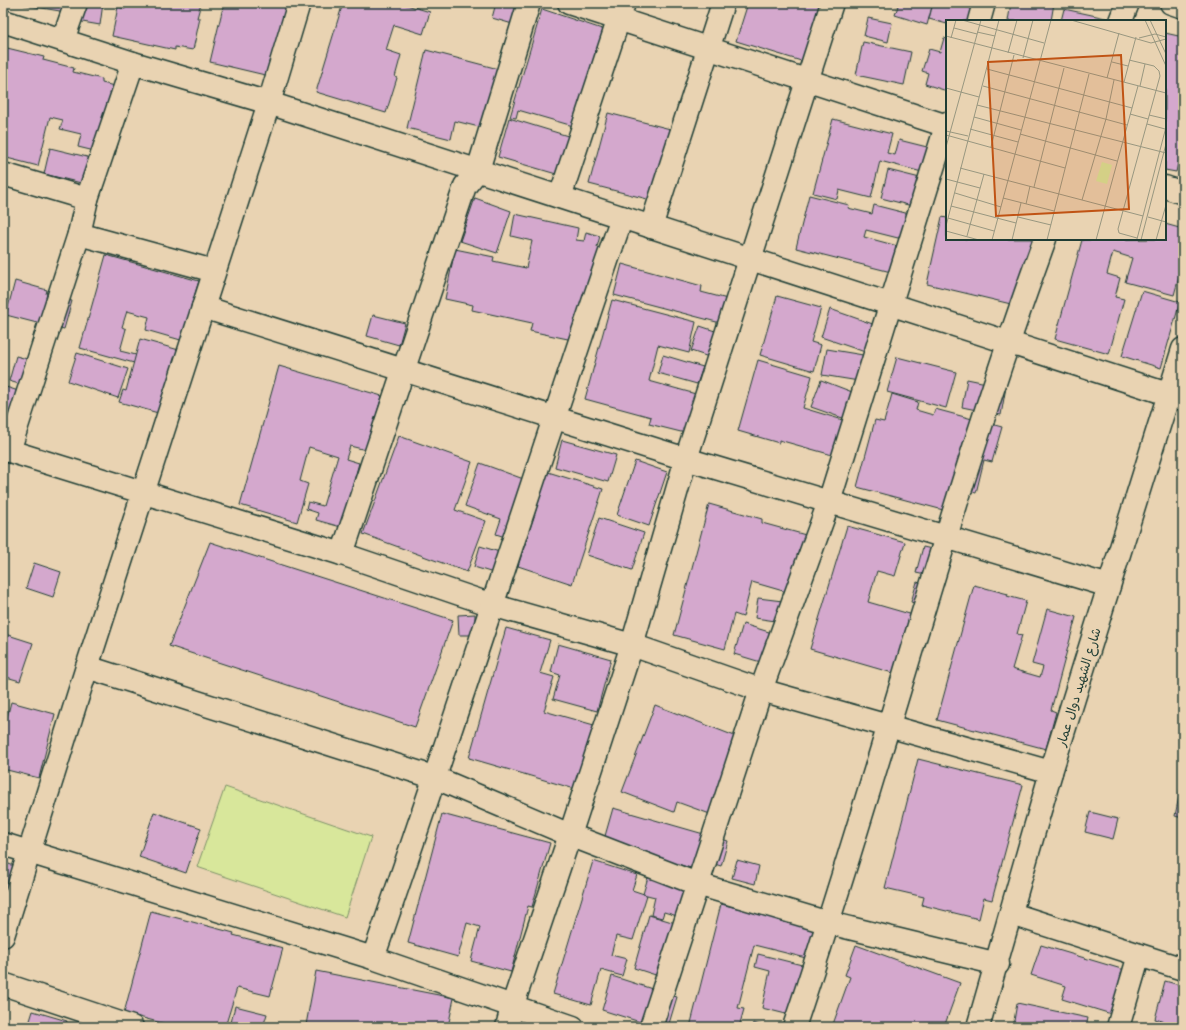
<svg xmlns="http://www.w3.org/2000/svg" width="1186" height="1030" font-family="'Balsamiq Sans','Playpen Sans Arabic',sans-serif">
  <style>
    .green { fill: #d8e79b; stroke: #7c9268 }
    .building { fill: #d4a8cd; stroke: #1f3d34 }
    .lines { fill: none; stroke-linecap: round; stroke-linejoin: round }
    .minor-casing { stroke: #1f3d34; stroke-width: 25 }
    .minor { stroke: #e9d3b2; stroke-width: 22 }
    .labels { text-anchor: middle; stroke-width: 3.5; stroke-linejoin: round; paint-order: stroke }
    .street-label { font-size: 13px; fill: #1f3d34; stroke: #e9d3b2 }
    .inset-road { fill: none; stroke: #989780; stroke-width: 1 }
    .view { fill: #c05314; fill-opacity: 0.15; stroke: #c05314; stroke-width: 2 }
    .inset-edge { fill: none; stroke: #1f3d34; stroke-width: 2 }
  </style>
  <rect width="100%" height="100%" fill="#e9d3b2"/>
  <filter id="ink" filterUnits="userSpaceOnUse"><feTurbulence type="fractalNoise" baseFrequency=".025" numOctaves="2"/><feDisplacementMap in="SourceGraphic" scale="8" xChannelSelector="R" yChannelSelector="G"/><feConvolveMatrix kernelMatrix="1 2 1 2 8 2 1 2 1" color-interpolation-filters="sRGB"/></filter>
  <g filter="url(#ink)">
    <polygon class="green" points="225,787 371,837 345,917 197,867"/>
    <g class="building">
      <polygon points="24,3 103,3 100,25 59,18 60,11 24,5"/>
      <polygon points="127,3 201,3 197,18 200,18 193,50 175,47 175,50 112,36 118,7 125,9"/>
      <polygon points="224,3 299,3 282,79 210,62"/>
      <polygon points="343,3 400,3 430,12 423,34 394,25 386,50 401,55 395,77 397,78 386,113 316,92"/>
      <polygon points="496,3 522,3 516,25 492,18"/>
      <polygon points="748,3 823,3 811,64 736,41"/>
      <polygon points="890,3 933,3 927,25 895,15 898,6"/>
      <polygon points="933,3 984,3 973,21 947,21 947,24 929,19"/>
      <polygon points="1011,3 1054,3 1051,21 1008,21"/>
      <polygon points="542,9 608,31 580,128 518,110 516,118 510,117"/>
      <polygon points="1064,9 1115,20 1114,21 1061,21"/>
      <polygon points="868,18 892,23 888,42 864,36"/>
      <polygon points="1165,33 1183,37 1183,156 1180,155 1176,172 1165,170"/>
      <polygon points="944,38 947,39 947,91 925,84 928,73 922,71 929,49 940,52"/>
      <polygon points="863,42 911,52 904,85 856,75"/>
      <polygon points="3,47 44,57 43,60 74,68 73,72 102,79 102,83 131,90 115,156 78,147 81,134 60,129 63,120 50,117 38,166 3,157"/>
      <polygon points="426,50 506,71 483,128 455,121 451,139 407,128"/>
      <polygon points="608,113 682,132 663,203 589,184"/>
      <polygon points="509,118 581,140 570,178 498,157"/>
      <polygon points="833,119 892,134 887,153 895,155 899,140 935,149 920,208 881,198 888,170 920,178 922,172 880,161 871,198 839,190 837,199 813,193"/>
      <polygon points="50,148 108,162 102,188 44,174"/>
      <polygon points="809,195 849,205 848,208 872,214 874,205 925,218 918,243 866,230 864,237 905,248 899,274 796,248"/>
      <polygon points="475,198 511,211 497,253 460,241"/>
      <polygon points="515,214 578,228 576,240 584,241 586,232 600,236 597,247 606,249 582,342 530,331 532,323 472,310 473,305 445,299 455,249 494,257 493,261 526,268 532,241 511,236"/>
      <polygon points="942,217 947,218 947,239 1051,239 1032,309 927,284"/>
      <polygon points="1165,224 1183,229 1183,278 1179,277 1174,295 1125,282 1132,258 1113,252 1107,274 1120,278 1115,297 1124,299 1109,354 1055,339 1082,240 1165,239"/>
      <polygon points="106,255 199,281 194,297 212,303 191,343 146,330 149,317 127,311 122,327 126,329 120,351 136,355 134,363 80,348"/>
      <polygon points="622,264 702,286 701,292 735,301 728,325 614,295"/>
      <polygon points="15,281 47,290 46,294 72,301 64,329 57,327 51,348 31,343 37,323 6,315"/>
      <polygon points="1142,291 1180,302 1161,368 1122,356"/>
      <polygon points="777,296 821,308 811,342 821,345 814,371 760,355"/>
      <polygon points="612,300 696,322 689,353 658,345 649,381 703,396 693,435 649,424 651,417 585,399"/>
      <polygon points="830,309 884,328 874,355 821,337"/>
      <polygon points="373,315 405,323 399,345 367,336"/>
      <polygon points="700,326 724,334 715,359 691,351"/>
      <polygon points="140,339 193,354 176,418 119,402 123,390 126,391"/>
      <polygon points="827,349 869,356 865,382 822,375"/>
      <polygon points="77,353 128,369 118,398 68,381"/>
      <polygon points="663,355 703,367 697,384 658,373"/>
      <polygon points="16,356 46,364 39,390 9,381"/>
      <polygon points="897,357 956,372 946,408 887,392"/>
      <polygon points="758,360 812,376 803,408 853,423 843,458 779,440 779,443 738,431"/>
      <polygon points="279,366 382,396 366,450 350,446 346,459 359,463 341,527 316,520 318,513 306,509 308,502 323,506 338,456 309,447 300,481 308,484 297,522 240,505"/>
      <polygon points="967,379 1006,387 1001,415 962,407"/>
      <polygon points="821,380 860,395 851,421 811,407"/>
      <polygon points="6,387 31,395 23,422 3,416 3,398"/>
      <polygon points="892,394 918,402 916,410 933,415 935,409 1002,427 992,462 984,460 976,493 969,491 962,515 857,487 875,420 884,422"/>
      <polygon points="399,436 472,462 455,510 486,521 467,572 363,534"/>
      <polygon points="562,440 616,455 608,482 555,467"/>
      <polygon points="635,461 667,472 649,526 617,515"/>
      <polygon points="480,463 537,484 517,541 496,534 501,519 465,506"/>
      <polygon points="548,472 603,489 572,584 518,566"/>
      <polygon points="709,504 762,519 762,523 813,537 797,595 752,582 743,617 734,614 725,649 674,635"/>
      <polygon points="599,518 644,533 632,570 587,555"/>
      <polygon points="847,526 905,542 895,576 877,571 868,602 927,619 910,678 810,649"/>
      <polygon points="210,542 453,620 415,727 169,646"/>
      <polygon points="480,546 506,554 500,575 474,567"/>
      <polygon points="923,547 950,553 944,579 916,573"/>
      <polygon points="34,563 61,572 53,597 26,588"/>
      <polygon points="917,582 938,589 932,608 911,602"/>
      <polygon points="974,585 1008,594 1007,596 1026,601 1017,634 1022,635 1012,669 1040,677 1043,667 1032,664 1047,609 1076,617 1051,710 1056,712 1046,749 937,720"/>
      <polygon points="758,598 799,603 796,624 755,618"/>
      <polygon points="475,614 475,635 459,635 458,615"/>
      <polygon points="743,624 782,636 774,666 734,654"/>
      <polygon points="506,628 550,640 540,673 554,677 544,711 594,725 575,789 469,758"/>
      <polygon points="5,634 33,643 20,681 3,676 3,642"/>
      <polygon points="558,644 611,659 597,711 553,699 560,675 551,672"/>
      <polygon points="11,702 55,714 39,778 3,769 3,733"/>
      <polygon points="655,705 745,740 721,818 677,802 674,812 622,792"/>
      <polygon points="918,759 1023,785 992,900 984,898 979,919 922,905 924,897 885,888"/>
      <polygon points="1183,776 1183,818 1175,816"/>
      <polygon points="613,808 728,841 721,866 708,862 705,872 603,843"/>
      <polygon points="154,812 201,828 186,873 139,857"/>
      <polygon points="1090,812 1118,819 1113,839 1085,832"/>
      <polygon points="442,814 550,843 532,907 528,906 511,972 471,961 480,927 467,923 458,957 408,943"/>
      <polygon points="737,860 759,866 755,884 732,878"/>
      <polygon points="593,861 637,875 632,890 647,895 633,940 616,936 611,955 627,959 622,976 601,970 591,1005 553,994"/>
      <polygon points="3,862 20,868 3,905"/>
      <polygon points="648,877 695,891 687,919 664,912 662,918 651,915 655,897 643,894"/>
      <polygon points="721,904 834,932 826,963 754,945 738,1008 744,1009 739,1027 690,1027"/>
      <polygon points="151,911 234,933 233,935 283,948 270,996 237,988 225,1027 177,1027 124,1013"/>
      <polygon points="649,915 685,926 668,979 634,968"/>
      <polygon points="856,945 960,983 944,1027 914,1027 905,1024 904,1027 832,1027 850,977 845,975"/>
      <polygon points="1041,945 1145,976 1131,1020 1062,999 1066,986 1031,975"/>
      <polygon points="758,954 810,967 798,1017 762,1008 770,971 755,967"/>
      <polygon points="316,971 454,998 448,1027 314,1027 306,1025"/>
      <polygon points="612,976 677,997 668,1027 656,1027 602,1010"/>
      <polygon points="1165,981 1183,986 1183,1027 1155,1019"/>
      <polygon points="1017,1003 1088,1018 1086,1027 1088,1027 1013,1027"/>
      <polygon points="235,1006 267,1014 263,1027 230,1027"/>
      <polygon points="33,1011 67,1021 65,1027 28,1027"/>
      <polygon points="753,1023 767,1027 752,1027"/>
    </g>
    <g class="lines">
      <defs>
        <g id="minor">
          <polyline points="569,3 947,126"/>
          <polyline points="1171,3 1183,7"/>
          <polyline points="3,21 133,63 269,103 1183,399"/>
          <polyline points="979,21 984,3"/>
          <polyline points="1121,21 1128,3"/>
          <polyline points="63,40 76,3"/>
          <polyline points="3,174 87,199"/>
          <polyline points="1165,187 1183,193"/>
          <polyline points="560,197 624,3"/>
          <polyline points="651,227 723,3"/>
          <polyline points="79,234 214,271"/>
          <polyline points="203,307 686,459 1109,586"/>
          <polyline points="3,449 342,554 492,605 632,645 761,690 1051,772"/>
          <polyline points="9,451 79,234 87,199 133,63"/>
          <polyline points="342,554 465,186 478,170 529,3"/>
          <polyline points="87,667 436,778 570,835 697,884 829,923 998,964"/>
          <polyline points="3,844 373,958 573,1027"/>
          <polyline points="1012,914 1183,969"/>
          <polyline points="3,936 87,667 269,103 299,3"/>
          <path d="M373 958C459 712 537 464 622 217"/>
          <polyline points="3,984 132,1027"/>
          <polyline points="507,1027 512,1007 570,835 632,645 686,459 832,3"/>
          <polyline points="651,1027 761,690 829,502 947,123"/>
          <path d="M794 1027C882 766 950 498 1045 239"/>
          <polyline points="978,1027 1051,772 1183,349"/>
          <polyline points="1118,1027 1139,955"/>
        </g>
      </defs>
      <use href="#minor" class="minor-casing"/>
      <use href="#minor" class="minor"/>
    </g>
  </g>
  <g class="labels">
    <g class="street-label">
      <text transform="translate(1078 687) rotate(-73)" y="5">شارع الشهيد دوال عمار</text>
    </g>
  </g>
  <g transform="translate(946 20)">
    <rect width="220" height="220" fill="#e9d3b2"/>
    <path d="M156 142 166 145 161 164 150 161Z" fill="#d8e79b"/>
    <path class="inset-road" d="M16 0 98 23M125 0 205 23 220 19M199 0 220 46M204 0 220 34M8 8 31 14M31 12 49 16M0 16 220 73M5 18 10 0M193 18 209 14 220 17M62 33 71 0M77 38 87 0M183 40 208 46 213 51 214 56 172 209 173 213 191 218M166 42 182 46M41 49 186 88M161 58 173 13M178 62 190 17M37 66 181 105M194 66 199 44M0 68 33 77M31 85 220 133M184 94 202 99M203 95 220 99M28 97 75 110M201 104 219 109M24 109 72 122M0 111 22 116M74 114 171 141M0 115 119 148M0 127 35 0M45 127 68 35M14 148 197 196M0 159 34 168M88 167 118 48M9 173 55 187M57 178 108 191M136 180 160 99 168 60M80 184 84 166M5 186 70 203M72 197 105 205M202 197 220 202M2 198 48 211M0 206 53 0M0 211 33 220M21 216 38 154M191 219 220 107M46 220 105 0M66 220 75 183M101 220 143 54M150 220 192 66M195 220 220 124M210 220 220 185"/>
    <path class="view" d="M175 35 183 189 50 196 42 42Z"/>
    <rect width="220" height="220" class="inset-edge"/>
  </g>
  <rect width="1186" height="1030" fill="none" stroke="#e9d3b2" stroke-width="16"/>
  <rect x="8" y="8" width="1170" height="1014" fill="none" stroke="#1f3d34" stroke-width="1.5" filter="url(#ink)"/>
</svg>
